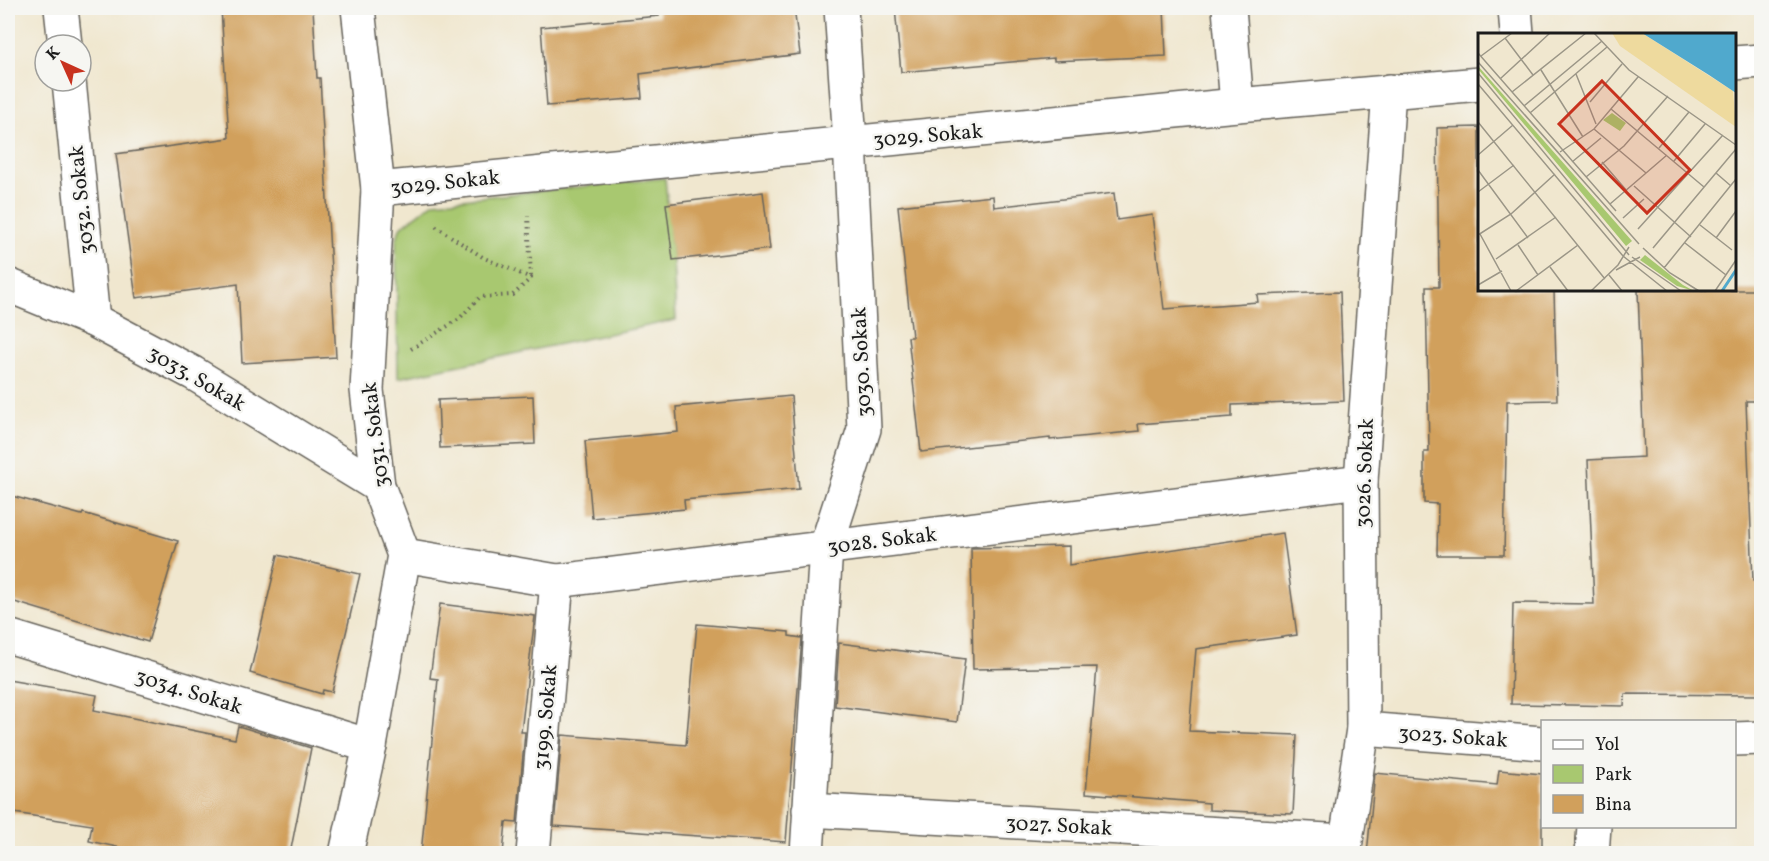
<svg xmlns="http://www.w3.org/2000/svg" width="1769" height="861" font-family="Vollkorn,serif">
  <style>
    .green { fill: #a8c870; stroke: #627246; stroke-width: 1.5 }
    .building { fill: #d1a05c }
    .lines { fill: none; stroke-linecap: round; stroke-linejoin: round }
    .street-casing { stroke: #66635b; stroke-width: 36 }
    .path { stroke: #66635b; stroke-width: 4; stroke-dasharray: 1.5 4.5; stroke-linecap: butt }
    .street { stroke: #fff; stroke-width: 33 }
    .labels { text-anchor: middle; stroke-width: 5; stroke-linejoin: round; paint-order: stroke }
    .street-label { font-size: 21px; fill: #1c1c1c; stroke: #f6f6f2 }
    .inset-river { fill: none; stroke: #50a9cd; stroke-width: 3 }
    .inset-road { fill: none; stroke: #9b9687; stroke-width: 1.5 }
    .view { fill: #c8321e; fill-opacity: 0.15; stroke: #c8321e; stroke-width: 3 }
    .inset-edge { fill: none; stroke: #1c1c1c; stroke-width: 3 }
  </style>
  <rect width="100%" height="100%" fill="#f6f6f2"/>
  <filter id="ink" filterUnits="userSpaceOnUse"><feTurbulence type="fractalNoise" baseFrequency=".0167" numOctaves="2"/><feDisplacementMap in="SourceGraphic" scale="12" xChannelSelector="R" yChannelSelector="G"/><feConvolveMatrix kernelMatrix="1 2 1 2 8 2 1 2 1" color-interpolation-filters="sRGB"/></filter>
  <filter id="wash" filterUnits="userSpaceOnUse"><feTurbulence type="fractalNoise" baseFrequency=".008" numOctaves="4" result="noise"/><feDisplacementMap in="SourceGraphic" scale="24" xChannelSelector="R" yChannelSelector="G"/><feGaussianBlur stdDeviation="1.35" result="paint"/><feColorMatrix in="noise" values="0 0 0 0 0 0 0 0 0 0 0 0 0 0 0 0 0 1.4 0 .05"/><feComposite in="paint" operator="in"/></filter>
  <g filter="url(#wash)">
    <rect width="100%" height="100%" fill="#f0e7cf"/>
    <polygon class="green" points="665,178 673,260 676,320 398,378 396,242 400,228 434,202"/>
    <g id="blocks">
      <g class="building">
        <polygon points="221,8 313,8 317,78 320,78 336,357 242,363 238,284 136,298 116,154 229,138"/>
        <polygon points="658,8 794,8 800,54 640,74 642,98 547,106 541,27 659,16"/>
        <polygon points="895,8 1164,8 1166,56 1054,61 1054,58 901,72"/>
        <polygon points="1479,127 1479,290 1554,290 1557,400 1507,401 1504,555 1437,555 1438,504 1424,503 1424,452 1429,452 1426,287 1439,287 1437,128"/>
        <polygon points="763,192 770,249 673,260 666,204"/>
        <polygon points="1114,193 1117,220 1152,215 1164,309 1258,302 1257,295 1340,292 1344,401 1232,405 1232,417 1138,424 1139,431 1050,440 1050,438 921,452 908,337 912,337 898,206 993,196 994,207"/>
        <polygon points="1638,290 1761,290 1761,401 1746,401 1753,581 1760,581 1760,695 1625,694 1624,706 1511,704 1513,603 1594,604 1588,460 1644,457"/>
        <polygon points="533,396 535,444 440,448 438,400"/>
        <polygon points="791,396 799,489 684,500 685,509 592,518 585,441 678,432 676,407"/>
        <polygon points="8,495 82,515 83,513 178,541 148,642 8,600"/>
        <polygon points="1283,533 1297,635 1196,649 1189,731 1297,735 1293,814 1209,810 1209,803 1086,793 1097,667 973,669 971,548 1069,546 1069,565"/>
        <polygon points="278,555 360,574 332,692 323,690 322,694 250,673"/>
        <polygon points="440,604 535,616 521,732 525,732 517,823 506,822 503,854 421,854 438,679 430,678"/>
        <polygon points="697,624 789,632 789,636 802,638 786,842 554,826 562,735 686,745"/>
        <polygon points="839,643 965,659 957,722 835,706"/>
        <polygon points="8,680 97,695 94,710 235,739 238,726 311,748 290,854 149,854 89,841 92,825 8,812"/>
        <polygon points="1499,770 1542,774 1542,854 1367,854 1375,773 1497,785"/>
      </g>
    </g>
  </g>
  <g filter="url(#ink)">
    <use href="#blocks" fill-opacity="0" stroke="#66635b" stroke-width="1.5"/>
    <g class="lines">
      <defs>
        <g id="street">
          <polyline points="61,8 65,45"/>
          <polyline points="1229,8 1237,105"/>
          <polyline points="1515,8 1517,34"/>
          <polyline points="1734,63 1762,61"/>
          <polyline points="69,81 93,320"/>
          <polyline points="378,189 1237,105 1480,84"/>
          <polyline points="8,285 93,320 193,373 378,486"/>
          <polyline points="404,555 557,581 1361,481"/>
          <polyline points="8,636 370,746"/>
          <polyline points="1363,729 1542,743"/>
          <polyline points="1734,739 1762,738"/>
          <polyline points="809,810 1345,841"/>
          <polyline points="346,854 370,746 404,555 378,486 367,390 378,189 358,8"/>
          <polyline points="533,854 557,581"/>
          <polyline points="807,854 826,547 864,429 850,142 841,8"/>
          <polyline points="1344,854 1363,729 1361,481 1389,91"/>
          <polyline points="1592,854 1594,826"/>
        </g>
      </defs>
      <use href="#street" class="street-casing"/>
      <g class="path">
        <polyline points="528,215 531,278"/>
        <polyline points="411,349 459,319 480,297 513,295 531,278 484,258 435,226"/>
      </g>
      <use href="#street" class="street"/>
    </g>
  </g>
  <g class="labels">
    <g class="street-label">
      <text transform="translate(928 135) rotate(-5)" y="7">3029. Sokak</text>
      <text transform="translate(445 182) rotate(-6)" y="7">3029. Sokak</text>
      <text transform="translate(81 200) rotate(-96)" y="7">3032. Sokak</text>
      <text transform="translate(861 362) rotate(-93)" y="7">3030. Sokak</text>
      <text transform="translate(197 378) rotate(30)" y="7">3033. Sokak</text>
      <text transform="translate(375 435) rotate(-97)" y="7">3031. Sokak</text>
      <text transform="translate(1364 473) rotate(-88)" y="7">3026. Sokak</text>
      <text transform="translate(882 540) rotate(-7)" y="7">3028. Sokak</text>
      <text transform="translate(189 691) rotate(17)" y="7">3034. Sokak</text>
      <text transform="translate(545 717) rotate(-85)" y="7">3199. Sokak</text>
      <text transform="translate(1453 736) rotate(4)" y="7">3023. Sokak</text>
      <text transform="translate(1059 825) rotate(3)" y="7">3027. Sokak</text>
    </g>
  </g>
  <g transform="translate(1478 33)">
    <rect width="258" height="258" fill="#f0e7cf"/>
    <path d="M0 33 154 208 148 213 0 36ZM134 80 148 90 142 98 125 87ZM167 222 205 252 216 258 199 253 162 227Z" fill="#a8c870"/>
    <path d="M134 0H164L255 58 258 94 142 13Z" fill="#eeda9e"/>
    <path d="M164 0H258V60L231 42Z" fill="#50a9cd"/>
    <path class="inset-river" d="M244 258 258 237"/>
    <path class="inset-road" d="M116 0 151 37 258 112M27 5 55 42M0 20 138 178M3 23 34 0M0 29 161 211M63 37 105 104M0 40 151 222M98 41 118 91M22 46 72 0M0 51 145 223 189 258M34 59 108 0M112 69 144 31M46 73 124 8M133 76 226 154M52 80 129 14M0 89 127 246M116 96 168 140M181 115 211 79M82 119 116 96 160 44M0 122 35 92M196 128 227 91M94 129 123 105M124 129 149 158M0 137 50 205M238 140 253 153M108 144 146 113 190 63M156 153 213 204M0 159 36 132M132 171 189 122M145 185 166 166M222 192 254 217M160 196 245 102M2 201 33 258M0 202 33 181 77 141M238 205 258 178M207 210 248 242M40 212 60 242M165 215 192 240 221 258M175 215 258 116M154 224 203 258M18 226 78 184M72 234 90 258M186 235 258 146M138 237 162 224M131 242 144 258M0 252 24 238M38 258 100 212M113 258 140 232 151 214M237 258 258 227"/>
    <path class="view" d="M124 48 212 137 169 180 81 91Z"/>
    <rect width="258" height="258" class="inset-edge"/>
  </g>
  <rect width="1769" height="861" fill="none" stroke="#f6f6f2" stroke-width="30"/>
  <rect x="1541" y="720" width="195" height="108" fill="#f6f6f2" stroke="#9f9f9c" stroke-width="1.5"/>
  <rect x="1553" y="740" width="30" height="9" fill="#ffffff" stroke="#9f9f9c" stroke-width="1.5"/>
  <text x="1595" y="750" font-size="18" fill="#1c1c1c">Yol</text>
  <rect x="1553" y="765" width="30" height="18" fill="#a8c870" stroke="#9f9f9c" stroke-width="1.5"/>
  <text x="1595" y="780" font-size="18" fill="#1c1c1c">Park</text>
  <rect x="1553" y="795" width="30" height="18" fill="#d1a05c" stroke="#9f9f9c" stroke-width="1.5"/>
  <text x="1595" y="810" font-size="18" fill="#1c1c1c">Bina</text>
  <g transform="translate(63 63) rotate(315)"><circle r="28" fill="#f6f6f2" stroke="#9f9f9c" stroke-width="1.5"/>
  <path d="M0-4.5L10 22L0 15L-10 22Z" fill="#c8321e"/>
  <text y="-9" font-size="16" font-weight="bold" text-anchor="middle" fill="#1c1c1c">K</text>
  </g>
</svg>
